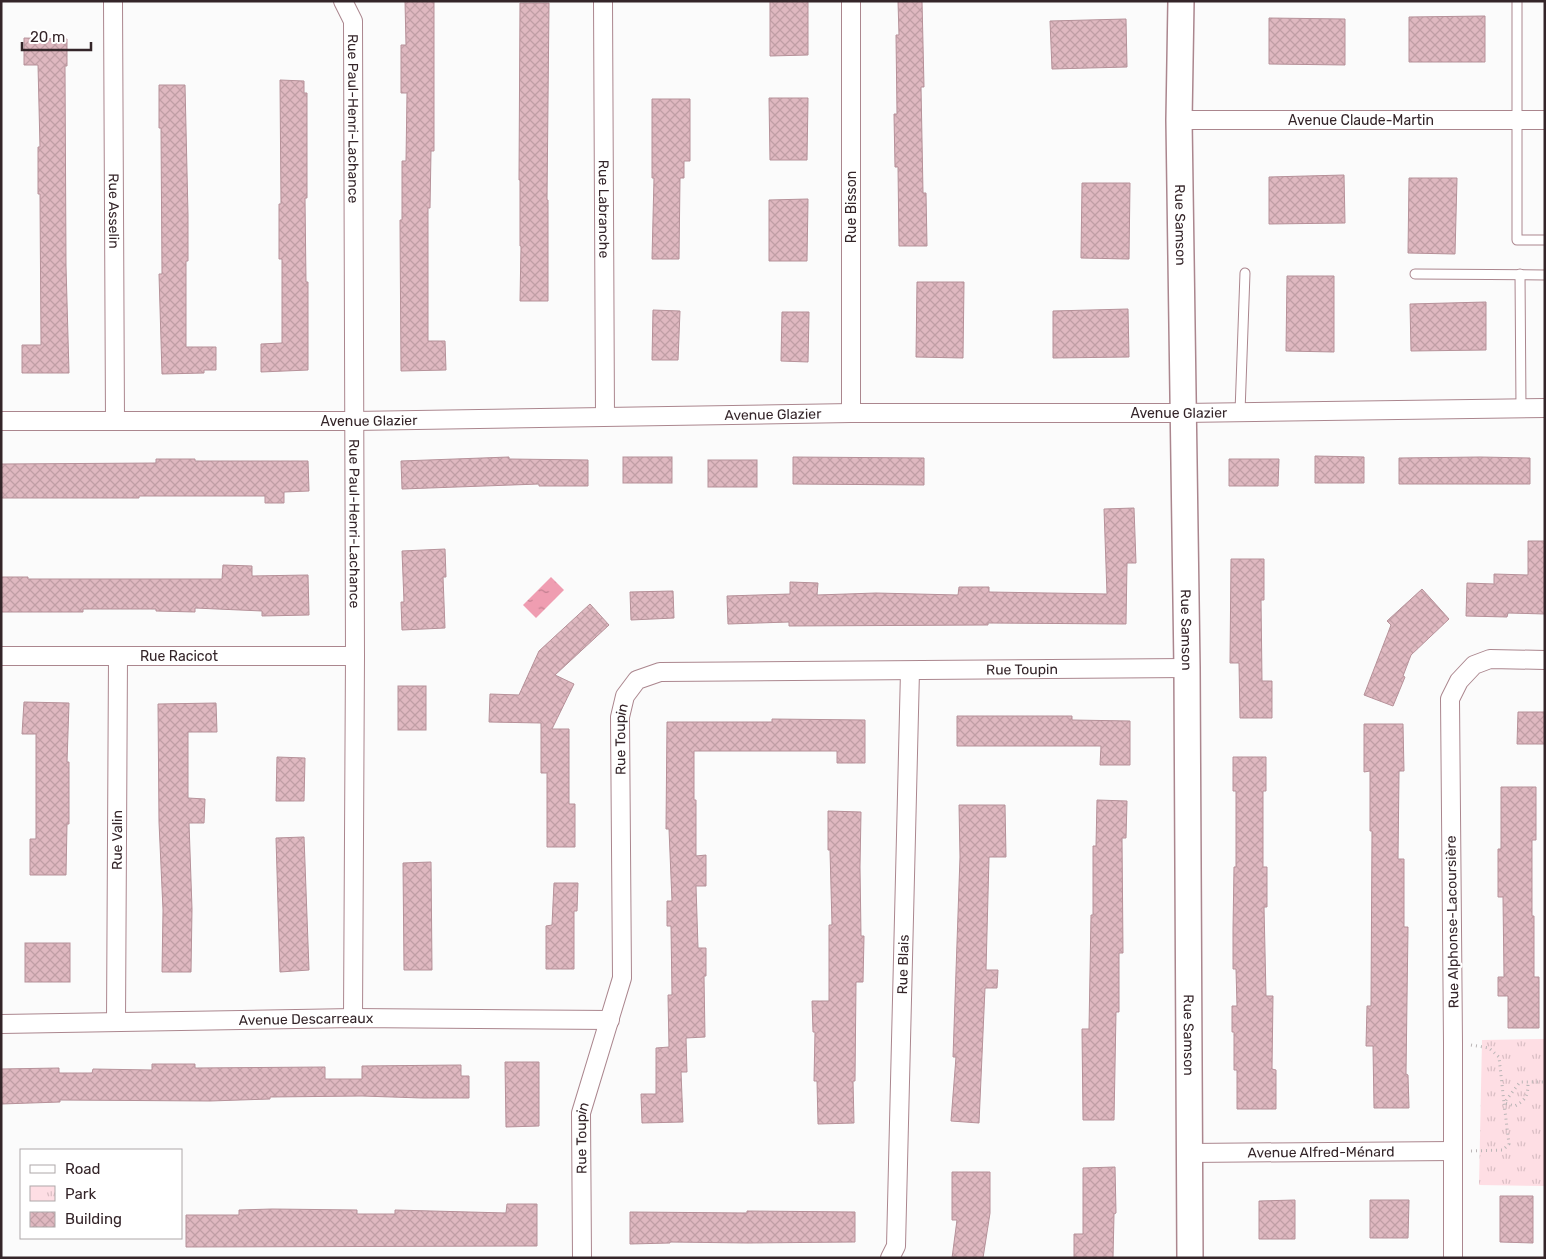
<svg xmlns="http://www.w3.org/2000/svg" width="1546" height="1259" font-family="Rubik,sans-serif">
  <style>
    .park { fill: url(#park-tufts) }
    .water { fill: url(#water-ripples) }
    .building { fill: url(#building-cross-hatch); stroke: #b69199 }
    .lines { fill: none; stroke-linecap: round; stroke-linejoin: round }
    .lane-casing { stroke: #ab868e; stroke-width: 11 }
    .street-casing { stroke: #ab868e; stroke-width: 20 }
    .secondary-casing { stroke: #ab868e; stroke-width: 28 }
    .path { stroke: #bab5b6; stroke-width: 3; stroke-dasharray: 1 4; stroke-linecap: butt }
    .lane { stroke: #fff; stroke-width: 9 }
    .street { stroke: #fff; stroke-width: 18 }
    .secondary { stroke: #fff; stroke-width: 25 }
    .labels { text-anchor: middle; stroke-width: 4.5; stroke-linejoin: round; paint-order: stroke }
    .street-label { font-size: 14px; fill: #342529; stroke: #fff }
  </style>
  <defs>
    <pattern id="park-tufts" width="24" height="20" patternUnits="userSpaceOnUse" patternTransform="scale(1.25)"><rect width="24" height="20" fill="#fedee4"/><path d="M3 7l-1-3M5 7V3M7 7l1-3M15 17l-1-3M17 17v-4M19 17l1-3" fill="none" stroke="#dabec4"/></pattern>
    <pattern id="water-ripples" width="26" height="14" patternUnits="userSpaceOnUse" patternTransform="scale(1.25)"><rect width="26" height="14" fill="#ef9db1"/><path d="M2 4q2-2 4 0t4 0M15 11q2-2 4 0t4 0" fill="none" stroke="#c28090"/></pattern>
    <pattern id="building-cross-hatch" width="8" height="8" patternUnits="userSpaceOnUse" patternTransform="scale(1.25)"><rect width="8" height="8" fill="#dfb8c0"/><path d="M0 0l8 8M0 8l8-8" fill="none" stroke="#c09ea5"/></pattern>
  </defs>
  <rect width="100%" height="100%" fill="#fbfbfb"/>
  <polygon class="park" points="1545,1039 1545,1186 1479,1185 1482,1040"/>
  <polygon class="water" points="551,577 564,590 536,618 523,605"/>
  <g class="building">
    <polygon points="405,1 434,1 434,151 431,151 430,208 428,208 428,341 445,341 446,370 401,371 400,220 402,220 402,161 406,161 407,93 401,93 401,45 406,45"/>
    <polygon points="770,1 808,1 808,55 770,56"/>
    <polygon points="898,1 922,1 924,87 921,87 923,193 926,193 927,246 899,246 898,167 895,167 894,114 897,114 896,35 899,35"/>
    <polygon points="520,3 549,3 547,200 548,200 548,301 520,301 521,246 520,246 520,180 519,180"/>
    <polygon points="1485,16 1485,62 1409,62 1409,17"/>
    <polygon points="1269,18 1345,19 1345,65 1269,64"/>
    <polygon points="1126,19 1127,67 1052,69 1050,21"/>
    <polygon points="24,38 67,39 67,66 65,66 66,266 69,373 22,373 22,345 41,345 40,194 38,194 38,147 40,147 38,65 24,65"/>
    <polygon points="280,80 304,81 304,93 307,93 307,198 305,198 306,282 308,282 308,370 261,372 261,344 282,343 282,259 279,259 279,204 281,204"/>
    <polygon points="159,85 185,85 188,215 188,261 186,261 186,347 216,347 216,370 204,370 204,373 162,374 159,274 162,274 161,128 159,128"/>
    <polygon points="769,98 808,98 807,160 770,160"/>
    <polygon points="652,99 690,99 690,161 684,161 684,178 680,178 679,259 652,259 654,178 652,178"/>
    <polygon points="1344,175 1345,223 1269,224 1269,177"/>
    <polygon points="1409,178 1457,178 1455,254 1408,253"/>
    <polygon points="1082,183 1130,183 1129,259 1081,258"/>
    <polygon points="808,199 807,261 769,261 769,200"/>
    <polygon points="1287,276 1334,276 1334,352 1286,351"/>
    <polygon points="917,282 964,282 963,358 916,357"/>
    <polygon points="1486,302 1486,350 1411,351 1410,304"/>
    <polygon points="1128,309 1129,357 1053,358 1053,311"/>
    <polygon points="653,310 680,311 678,360 652,360"/>
    <polygon points="782,312 809,312 808,362 781,361"/>
    <polygon points="1315,456 1364,457 1364,483 1315,483"/>
    <polygon points="509,457 509,459 588,460 588,486 539,486 539,484 402,489 401,461"/>
    <rect x="623" y="457" width="49" height="26"/>
    <polygon points="793,457 924,458 924,485 793,484"/>
    <polygon points="1480,457 1530,458 1530,484 1399,484 1399,458"/>
    <polygon points="156,459 195,459 195,461 308,461 309,491 284,492 284,503 265,503 265,496 139,496 139,498 1,498 1,464 156,463"/>
    <polygon points="1229,459 1279,459 1278,486 1229,486"/>
    <rect x="708" y="460" width="49" height="27"/>
    <polygon points="1134,508 1136,563 1127,563 1126,624 988,623 988,625 789,626 789,622 728,624 727,596 790,594 790,582 818,583 817,595 876,593 958,595 959,587 989,587 989,592 1107,594 1104,509"/>
    <polygon points="1528,541 1545,541 1545,614 1508,613 1507,617 1466,616 1467,583 1494,584 1494,574 1528,575"/>
    <polygon points="445,549 446,577 443,577 445,628 402,630 401,602 404,602 402,551"/>
    <polygon points="1231,559 1264,559 1264,600 1261,600 1262,681 1272,681 1272,718 1240,718 1239,663 1230,663"/>
    <polygon points="223,565 252,566 252,576 308,575 309,615 262,616 262,611 195,608 195,612 156,611 156,609 83,609 83,612 1,612 1,577 28,577 28,579 222,579"/>
    <polygon points="1422,589 1449,619 1411,655 1403,676 1405,677 1393,706 1364,695 1391,625 1387,621"/>
    <polygon points="673,591 674,618 631,620 630,592"/>
    <polygon points="590,604 609,625 555,675 574,684 552,729 569,729 569,804 575,804 575,847 547,847 547,773 541,773 541,723 489,722 490,694 519,695 539,651"/>
    <rect x="398" y="686" width="28" height="44"/>
    <polygon points="24,702 69,703 67,762 69,762 69,824 67,824 66,875 30,875 30,839 36,839 36,734 22,734"/>
    <polygon points="216,703 217,732 188,732 188,798 205,799 204,823 189,823 192,909 191,972 162,972 163,910 159,822 158,704"/>
    <polygon points="1518,712 1545,712 1545,744 1517,744"/>
    <polygon points="957,716 1072,716 1072,720 1130,721 1130,765 1100,765 1101,746 957,746"/>
    <polygon points="772,719 865,720 865,763 837,763 837,751 694,751 694,800 696,800 696,856 706,855 706,886 696,886 698,948 706,948 706,976 704,976 705,1037 686,1038 687,1072 681,1072 683,1122 642,1123 641,1094 656,1094 656,1048 669,1047 668,995 672,995 671,926 667,926 667,901 672,901 669,829 666,829 667,722 772,722"/>
    <polygon points="1364,724 1403,724 1404,771 1399,771 1398,859 1404,859 1404,927 1408,927 1406,1074 1408,1075 1409,1108 1374,1108 1373,1046 1366,1046 1367,1006 1371,1006 1372,831 1370,831 1370,771 1364,772"/>
    <polygon points="277,757 305,758 304,801 276,801"/>
    <polygon points="1233,757 1266,757 1266,791 1263,791 1263,867 1267,867 1267,907 1264,907 1266,996 1273,996 1272,1069 1276,1070 1276,1109 1237,1109 1237,1070 1234,1070 1234,1032 1232,1032 1232,1006 1237,1006 1236,969 1233,969 1233,930 1234,867 1236,867 1236,791 1233,791"/>
    <polygon points="1501,787 1536,787 1536,840 1532,840 1532,916 1534,916 1534,977 1539,977 1539,1028 1508,1028 1508,996 1498,996 1498,977 1504,977 1503,897 1498,897 1498,849 1501,849"/>
    <polygon points="1097,800 1127,801 1126,838 1122,838 1123,953 1119,953 1119,1012 1116,1012 1114,1120 1083,1120 1082,1029 1089,1029 1091,915 1093,915 1093,846 1096,846"/>
    <polygon points="959,805 1005,805 1006,857 989,857 986,970 998,970 997,988 985,988 979,1123 951,1121 956,1057 953,1057 960,857"/>
    <polygon points="828,811 861,812 860,867 861,936 864,936 863,982 856,982 855,1081 853,1081 854,1123 818,1124 817,1081 814,1081 815,1032 813,1032 812,1001 829,1001 829,925 832,925 830,850 828,850"/>
    <polygon points="304,837 309,970 280,972 276,838"/>
    <polygon points="431,862 432,970 404,970 403,863"/>
    <polygon points="554,883 578,883 577,911 574,911 574,969 546,969 546,926 552,925"/>
    <rect x="25" y="943" width="45" height="39"/>
    <polygon points="505,1062 539,1062 539,1126 506,1127"/>
    <polygon points="152,1064 195,1064 195,1068 325,1067 325,1079 362,1079 362,1066 461,1065 461,1076 469,1076 469,1098 422,1098 362,1096 270,1097 270,1099 210,1101 60,1100 60,1102 1,1104 1,1069 59,1068 59,1073 92,1073 93,1069 152,1070"/>
    <polygon points="1115,1167 1116,1213 1114,1214 1113,1258 1074,1258 1074,1234 1083,1234 1083,1168"/>
    <polygon points="952,1172 990,1172 990,1213 983,1258 952,1258 957,1220 952,1220"/>
    <polygon points="1500,1196 1533,1196 1533,1243 1500,1242"/>
    <polygon points="1295,1200 1295,1239 1259,1239 1259,1201"/>
    <polygon points="1370,1200 1409,1200 1408,1238 1370,1238"/>
    <polygon points="507,1204 537,1204 537,1246 186,1247 186,1215 239,1215 239,1210 272,1209 357,1210 357,1214 395,1214 395,1210 506,1213"/>
    <polygon points="747,1211 855,1212 855,1242 747,1243 670,1242 670,1243 630,1244 630,1212 747,1213"/>
  </g>
  <g class="lines">
    <defs>
      <g id="lane">
        <polyline points="1517,1 1517,240 1545,240"/>
        <polyline points="1415,274 1545,275"/>
        <polyline points="1520,274 1521,408"/>
        <polyline points="1240,412 1245,273"/>
      </g>
      <g id="street">
        <path id="s1" d="M113 1 115 420"/>
        <path id="s2" d="M343 1 353 21 355 656 353 1018"/>
        <path id="s3" d="M603 1 605 416"/>
        <path id="s4" d="M1179 120H1545"/>
        <polyline points="851,413 851,1"/>
        <path id="s5" d="M1 421H354L851 413H1183L1545 408"/>
        <path id="s6" d="M1 656H355"/>
        <path id="s7" d="M116 1022 118 657"/>
        <path id="s8" d="M1 1024 353 1018 610 1020"/>
        <path id="s9" d="M1189 1153 1453 1151"/>
        <path id="s10" d="M582 1258 581 1113 622 978 620 717 625 696 637 680 660 672 1187 668"/>
        <path id="s11" d="M890 1258 896 1246 910 671"/>
        <polyline points="1453,1258 1453,1043 1450,699 1459,681 1474,665 1490,659 1545,660"/>
      </g>
      <g id="secondary">
        <path id="s12" d="M1181 1 1179 120 1187 668 1190 1258"/>
      </g>
    </defs>
    <use href="#lane" class="lane-casing"/>
    <use href="#street" class="street-casing"/>
    <use href="#secondary" class="secondary-casing"/>
    <g class="path">
      <path d="M1471 1045 1489 1048 1499 1057 1504 1103 1515 1106C1526 1100 1528 1095 1528 1083"/>
      <polyline points="1471,1151 1503,1150 1509,1144 1504,1103 1520,1082 1545,1082"/>
    </g>
    <use href="#lane" class="lane"/>
    <use href="#street" class="street"/>
    <use href="#secondary" class="secondary"/>
  </g>
  <g class="labels">
    <g class="street-label">
      <text dy="5" stroke="none"><textPath href="#s2" startOffset="120">Rue Paul-Henri-Lachance</textPath></text>
      <text dy="5" stroke="none"><textPath href="#s4" startOffset="182">Avenue Claude-Martin</textPath></text>
      <text transform="translate(851 207) rotate(-90)" y="5">Rue Bisson</text>
      <text dy="5" stroke="none"><textPath href="#s3" startOffset="208">Rue Labranche</textPath></text>
      <text dy="5" stroke="none"><textPath href="#s1" startOffset="210">Rue Asselin</textPath></text>
      <text dy="5" stroke="none"><textPath href="#s12" startOffset="224">Rue Samson</textPath></text>
      <text dy="5" stroke="none"><textPath href="#s5" startOffset="1178">Avenue Glazier</textPath></text>
      <text dy="5" stroke="none"><textPath href="#s5" startOffset="772">Avenue Glazier</textPath></text>
      <text dy="5" stroke="none"><textPath href="#s5" startOffset="368">Avenue Glazier</textPath></text>
      <text dy="5" stroke="none"><textPath href="#s2" startOffset="525">Rue Paul-Henri-Lachance</textPath></text>
      <text dy="5" stroke="none"><textPath href="#s12" startOffset="629">Rue Samson</textPath></text>
      <text dy="5" stroke="none"><textPath href="#s6" startOffset="178">Rue Racicot</textPath></text>
      <text dy="5" stroke="none"><textPath href="#s10" startOffset="975">Rue Toupin</textPath></text>
      <text dy="5" stroke="none"><textPath href="#s10" startOffset="525">Rue Toupin</textPath></text>
      <text dy="5" stroke="none"><textPath href="#s7" startOffset="182">Rue Valin</textPath></text>
      <text transform="translate(1452 922) rotate(-91)" y="5">Rue Alphonse-Lacoursière</text>
      <text dy="5" stroke="none"><textPath href="#s11" startOffset="295">Rue Blais</textPath></text>
      <text dy="5" stroke="none"><textPath href="#s8" startOffset="305">Avenue Descarreaux</textPath></text>
      <text dy="5" stroke="none"><textPath href="#s12" startOffset="1034">Rue Samson</textPath></text>
      <text dy="5" stroke="none"><textPath href="#s10" startOffset="120">Rue Toupin</textPath></text>
      <text dy="5" stroke="none"><textPath href="#s9" startOffset="132">Avenue Alfred-Ménard</textPath></text>
    </g>
  </g>
  <rect width="1546" height="1259" fill="none" stroke="#342529" stroke-width="5"/>
  <rect x="20" y="1149" width="162" height="90" fill="#ffffff" stroke="#aea8a9"/>
  <rect x="30" y="1165" width="25" height="8" fill="#ffffff" stroke="#aea8a9"/>
  <text x="65" y="1174" font-size="15" fill="#342529">Road</text>
  <rect x="30" y="1186" width="25" height="15" fill="url(#park-tufts)" stroke="#aea8a9"/>
  <text x="65" y="1199" font-size="15" fill="#342529">Park</text>
  <rect x="30" y="1212" width="25" height="15" fill="url(#building-cross-hatch)" stroke="#aea8a9"/>
  <text x="65" y="1224" font-size="15" fill="#342529">Building</text>
  <path d="M22 42v8h69v-8" fill="none" stroke="#342529" stroke-width="2.5"/>
  <text x="30" y="42" font-size="15" fill="#342529" stroke="#ffffff" stroke-width="4" paint-order="stroke">20 m</text>
</svg>
